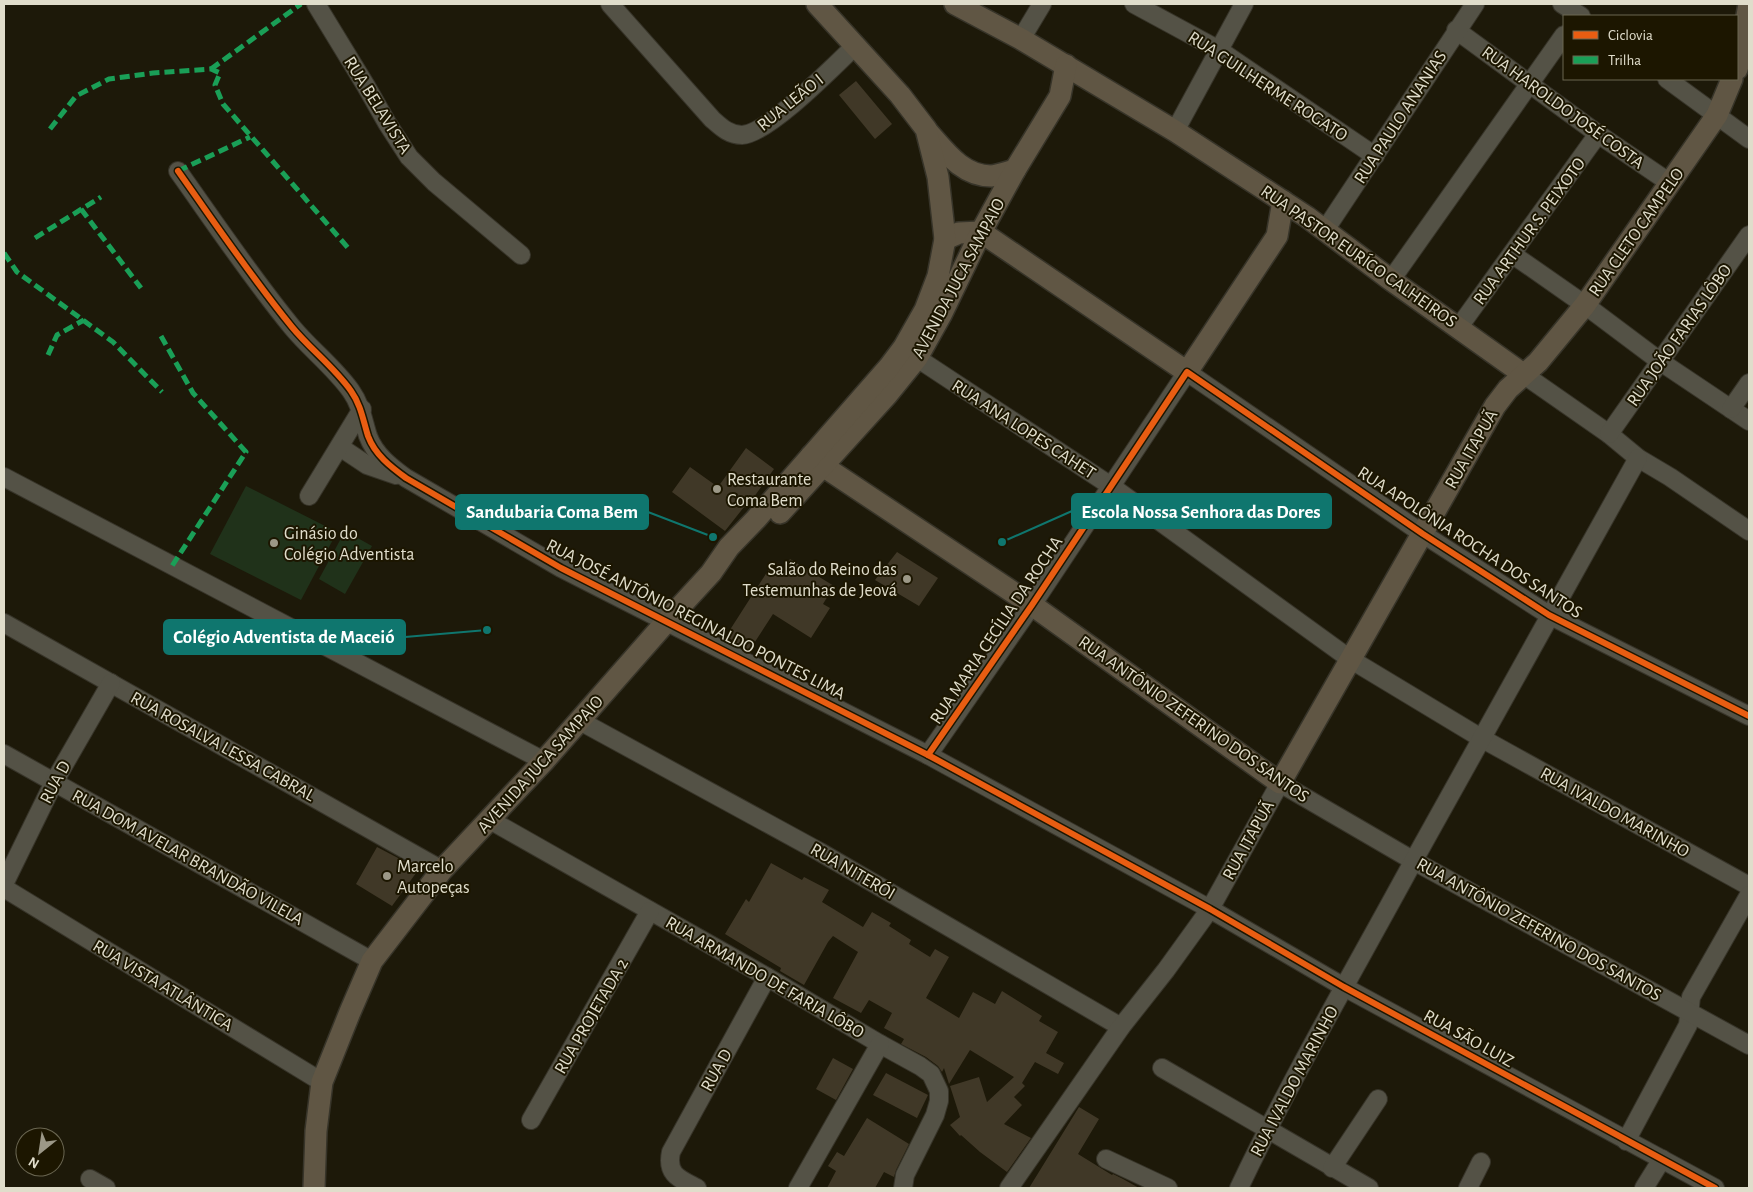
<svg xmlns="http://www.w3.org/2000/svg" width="1753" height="1192" font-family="'Alegreya Sans',sans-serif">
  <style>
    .green { fill: #20321a }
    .building { fill: #403827 }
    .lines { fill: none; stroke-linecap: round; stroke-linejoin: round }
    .minor-casing { stroke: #373429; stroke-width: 20 }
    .major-casing { stroke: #373429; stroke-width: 24 }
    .minor { stroke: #545246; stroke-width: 18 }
    .major { stroke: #605644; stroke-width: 21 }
    .quiet { stroke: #1a9f57; stroke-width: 5; stroke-dasharray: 10 5; stroke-linecap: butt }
    .cycleway-casing { stroke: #1c1600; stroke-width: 9 }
    .cycleway { stroke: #e95d12; stroke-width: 6 }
    .poi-dot { fill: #9c9887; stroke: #1c1600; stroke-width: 2 }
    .labels { text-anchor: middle; stroke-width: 4; stroke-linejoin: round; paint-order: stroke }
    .street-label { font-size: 18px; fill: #e0ddcb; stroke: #1c1600 }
    .poi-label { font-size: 18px; fill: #e0ddcb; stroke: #1c1600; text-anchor: start }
    .leader { fill: none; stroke: #0f766e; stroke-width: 2 }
    .callout-dot { fill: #0f766e; stroke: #1c1600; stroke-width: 2 }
    .callout { fill: #0f766e; stroke: #0f766e; stroke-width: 2 }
    .callout-label { font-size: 19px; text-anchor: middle; font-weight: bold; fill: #fff }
  </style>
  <rect width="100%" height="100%" fill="#1d1909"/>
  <g class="green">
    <polygon points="246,486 337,532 301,600 210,554"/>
    <polygon points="345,531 372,546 345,594 319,579"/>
  </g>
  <g class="building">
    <polygon points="856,81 892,124 875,139 839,95"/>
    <polygon points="746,448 774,469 746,508 744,507 725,531 672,492 690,467 718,487"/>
    <polygon points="897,552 938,578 919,606 875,580"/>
    <polygon points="790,559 834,586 823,604 830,608 811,638 773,614 749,651 726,636 769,569 779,576"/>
    <polygon points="377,847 419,869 392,906 356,884"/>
    <polygon points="771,863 802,880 804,877 829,890 822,902 863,927 872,912 891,923 889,926 911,940 909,944 930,957 935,949 949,957 926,998 959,1018 973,992 995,1004 1002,991 1042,1016 1039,1021 1058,1032 1046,1053 1064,1063 1058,1074 1035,1062 1022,1083 1025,1086 1014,1097 1022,1105 1004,1124 1031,1138 1007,1172 980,1152 961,1135 960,1136 950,1125 960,1117 950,1086 979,1077 987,1102 1014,1077 970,1050 949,1084 944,1068 942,1072 938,1066 926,1057 901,1044 904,1039 884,1028 892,1013 869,1000 861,1013 833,998 858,952 833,936 828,942 804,985 780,971 781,968 725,934 746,899 749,902"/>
    <polygon points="833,1058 853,1069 836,1100 816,1089"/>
    <polygon points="886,1073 928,1095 917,1118 873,1095"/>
    <polygon points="1079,1107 1099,1119 1078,1154 1112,1175 1113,1174 1123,1179 1139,1188 1029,1188"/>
    <polygon points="867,1118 909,1144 896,1170 894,1177 884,1172 875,1188 827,1188 836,1171 828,1166 837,1152 844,1156"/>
  </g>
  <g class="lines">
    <defs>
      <g id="minor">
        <polyline points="316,4 366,86 387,123 409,157 434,182 521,255"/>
        <path d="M610 4 712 119C721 127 729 135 742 135 768 134 835 65 856 45"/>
        <polyline points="1134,4 1219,50 1375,156"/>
        <polyline points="1562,4 1581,16"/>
        <polyline points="1456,30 1598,134 1670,183"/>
        <polyline points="1021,39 1042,4"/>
        <polyline points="1667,79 1749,139"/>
        <polyline points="1175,131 1244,4"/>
        <path d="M178 171C215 223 251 277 292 327 310 349 334 367 351 391 361 405 363 420 368 436 375 455 391 467 406 478L561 568 928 755 1210 909 1344 987 1715 1188"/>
        <polyline points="1325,230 1475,4"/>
        <polyline points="1512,254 1585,305 1661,362 1749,421"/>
        <polyline points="1391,280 1564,35"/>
        <polyline points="1459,327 1598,134"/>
        <polyline points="917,358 1111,486 1350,659 1481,738 1749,886"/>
        <polyline points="1523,374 1609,434 1638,458 1670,477 1749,531"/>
        <polyline points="1731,409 1749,383"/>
        <polyline points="1609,434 1749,235"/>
        <polyline points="340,447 367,465 396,475"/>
        <polyline points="4,477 544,761"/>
        <polyline points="309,496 362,409"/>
        <polyline points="4,623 442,870"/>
        <polyline points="580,721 820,852 1121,1027"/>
        <polyline points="4,754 372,961"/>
        <polyline points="928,755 1032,605 1187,372 1423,534 1549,615 1749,716"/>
        <polyline points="490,820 767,977 880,1044 920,1066 931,1074 939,1091 939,1101 935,1115 905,1175 903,1188"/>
        <polyline points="4,884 54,782 111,683"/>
        <polyline points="4,888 322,1082"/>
        <polyline points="1162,1068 1369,1188"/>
        <polyline points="531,1120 650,911"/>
        <polyline points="1626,1141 1688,1025 1691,997 1749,895"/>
        <polyline points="1106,1159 1168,1188"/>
        <polyline points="1332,1168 1378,1099"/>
        <polyline points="90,1179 106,1188"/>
        <path d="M697 1188C680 1179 666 1175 671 1152L767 977"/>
        <polyline points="798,1188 880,1044"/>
        <polyline points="1009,1188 1121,1027 1166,970 1210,909 1280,783 1414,861 1749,1045"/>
        <path d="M1239 1188C1292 1076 1355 969 1414 860 1488 726 1562 592 1638 458"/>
        <polyline points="1468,1188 1481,1162"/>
        <polyline points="1644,1188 1662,1159"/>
      </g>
      <g id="major">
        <polyline points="955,4 1021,39 1175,131 1307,217 1391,280 1523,374"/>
        <polyline points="1737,69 1739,62 1749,4"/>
        <path d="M927 131C945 151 962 176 991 176 999 175 1007 172 1015 170"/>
        <polyline points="945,239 959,233 981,232 1187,372 1277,236 1283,201"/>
        <polyline points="811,456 823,466 1032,605 1280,783 1495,406 1508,389 1538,362 1585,305 1717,115 1732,79"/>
        <polyline points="780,513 887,395 917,358 941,315 981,232 1015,170 1060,96 1066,65"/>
        <polyline points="314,1188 316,1131 322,1082 350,1012 372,961 442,870 544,761 666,622 711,573 729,547 756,519 889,367 904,347 925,310 938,276 945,239 938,177 926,129 900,95 817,4"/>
      </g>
    </defs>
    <use href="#minor" class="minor-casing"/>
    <use href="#major" class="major-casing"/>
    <use href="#minor" class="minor"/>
    <use href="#major" class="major"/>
    <g class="quiet">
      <polyline points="211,69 301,4"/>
      <polyline points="50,129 76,96 109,79 153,73 211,69 220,73 215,85 223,104 349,249"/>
      <polyline points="178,171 250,137"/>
      <polyline points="81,209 141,288"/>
      <polyline points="35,238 101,197"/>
      <polyline points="4,253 17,272 113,342 162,392"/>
      <polyline points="161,336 193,393 246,452 172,566"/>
      <polyline points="48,355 57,335 84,320"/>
    </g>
    <defs>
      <g id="cycleway">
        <path d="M178 171C215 223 251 277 292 327 310 349 334 367 351 391 361 405 363 420 368 436 375 455 391 467 406 478L561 568 928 755 1210 909 1344 987 1715 1188"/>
        <polyline points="928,755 1032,605 1187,372 1423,534 1549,615 1749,716"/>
      </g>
    </defs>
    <use href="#cycleway" class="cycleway-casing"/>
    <use href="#cycleway" class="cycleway"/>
  </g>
  <g class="poi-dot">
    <circle cx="717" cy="489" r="5"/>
    <circle cx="274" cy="543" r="5"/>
    <circle cx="907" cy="579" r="5"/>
    <circle cx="387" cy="876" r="5"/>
  </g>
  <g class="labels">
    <g class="street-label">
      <text transform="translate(1268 86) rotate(33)" y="6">RUA GUILHERME ROGATO</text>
      <text transform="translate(790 102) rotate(-39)" y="6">RUA LEÃO I</text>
      <text transform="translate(378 105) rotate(58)" y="6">RUA BELAVISTA</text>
      <text transform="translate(1563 107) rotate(36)" y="6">RUA HAROLDO JOSÉ COSTA</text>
      <text transform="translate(1400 117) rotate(-57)" y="6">RUA PAULO ANANIAS</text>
      <text transform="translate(1529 231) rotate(-54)" y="6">RUA ARTHUR S. PEIXOTO</text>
      <text transform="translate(1636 232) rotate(-55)" y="6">RUA CLETO CAMPELO</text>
      <text transform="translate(1359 256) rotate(35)" y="6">RUA PASTOR EURÍCO CALHEIROS</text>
      <text transform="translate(958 278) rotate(-62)" y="6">AVENIDA JUCA SAMPAIO</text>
      <text transform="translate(1679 335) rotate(-55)" y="6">RUA JOÃO FARIAS LÔBO</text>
      <text transform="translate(1024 429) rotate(33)" y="6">RUA ANA LOPES CAHET</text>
      <text transform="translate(1471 449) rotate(-60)" y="6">RUA ITAPUÃ</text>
      <text transform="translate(1470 542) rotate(33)" y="6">RUA APOLÔNIA ROCHA DOS SANTOS</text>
      <text transform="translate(696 619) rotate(27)" y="6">RUA JOSÉ ANTÔNIO REGINALDO PONTES LIMA</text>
      <text transform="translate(996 630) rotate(-56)" y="6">RUA MARIA CECÍLIA DA ROCHA</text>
      <text transform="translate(1194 719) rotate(35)" y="6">RUA ANTÔNIO ZEFERINO DOS SANTOS</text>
      <text transform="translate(223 746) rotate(29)" y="6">RUA ROSALVA LESSA CABRAL</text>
      <text transform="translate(540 764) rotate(-48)" y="6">AVENIDA JUCA SAMPAIO</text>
      <text transform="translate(55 782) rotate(-62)" y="6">RUA D</text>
      <text transform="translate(1615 812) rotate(29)" y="6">RUA IVALDO MARINHO</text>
      <text transform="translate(1248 840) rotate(-61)" y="6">RUA ITAPUÃ</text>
      <text transform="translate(188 857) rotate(29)" y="6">RUA DOM AVELAR BRANDÃO VILELA</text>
      <text transform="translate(853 871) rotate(30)" y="6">RUA NITERÓI</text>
      <text transform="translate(1539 929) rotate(29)" y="6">RUA ANTÔNIO ZEFERINO DOS SANTOS</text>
      <text transform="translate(765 977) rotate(30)" y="6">RUA ARMANDO DE FARIA LÔBO</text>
      <text transform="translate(163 985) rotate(31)" y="6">RUA VISTA ATLÂNTICA</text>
      <text transform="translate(591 1016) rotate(-60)" y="6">RUA PROJETADA 2</text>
      <text transform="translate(1469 1038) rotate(29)" y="6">RUA SÃO LUIZ</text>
      <text transform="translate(716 1070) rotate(-61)" y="6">RUA D</text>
      <text transform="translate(1294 1081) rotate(-62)" y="6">RUA IVALDO MARINHO</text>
    </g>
    <g class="poi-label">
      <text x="727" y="485">Restaurante<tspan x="727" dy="21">Coma Bem</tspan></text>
      <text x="284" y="539">Ginásio do<tspan x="284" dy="21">Colégio Adventista</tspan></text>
      <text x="897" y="575" text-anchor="end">Salão do Reino das<tspan x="897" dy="21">Testemunhas de Jeová</tspan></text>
      <text x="397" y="872">Marcelo<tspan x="397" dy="21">Autopeças</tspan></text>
    </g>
  </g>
  <path class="leader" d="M1002 542L1072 511M713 537L648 512M487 630L405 637"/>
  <g class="callout-dot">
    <circle cx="1002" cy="542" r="5"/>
    <circle cx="713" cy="537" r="5"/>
    <circle cx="487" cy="630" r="5"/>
  </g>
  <g class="callout">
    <rect x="1072" y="494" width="259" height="34" rx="5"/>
    <rect x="456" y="495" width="192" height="34" rx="5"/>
    <rect x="164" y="620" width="241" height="34" rx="5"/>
  </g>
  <g class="callout-label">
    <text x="1201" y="518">Escola Nossa Senhora das Dores</text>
    <text x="552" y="518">Sandubaria Coma Bem</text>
    <text x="284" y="643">Colégio Adventista de Maceió</text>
  </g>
  <rect width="1753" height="1192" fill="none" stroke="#e0ddcb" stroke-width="10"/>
  <rect x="1563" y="15" width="175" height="65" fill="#1c1600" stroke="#6a6651"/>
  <rect x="1573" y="31" width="25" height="8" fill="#e95d12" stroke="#6a6651"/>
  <text x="1608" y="40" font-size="15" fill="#e0ddcb">Ciclovia</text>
  <rect x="1573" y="56" width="25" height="8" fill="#1a9f57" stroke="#6a6651"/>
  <text x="1608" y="65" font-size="15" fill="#e0ddcb">Trilha</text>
  <g transform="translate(40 1152) rotate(210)"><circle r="24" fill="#1c1600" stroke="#6a6651"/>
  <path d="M0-4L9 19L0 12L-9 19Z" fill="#9c9887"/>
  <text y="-8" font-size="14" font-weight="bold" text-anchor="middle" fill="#e0ddcb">N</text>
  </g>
</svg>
